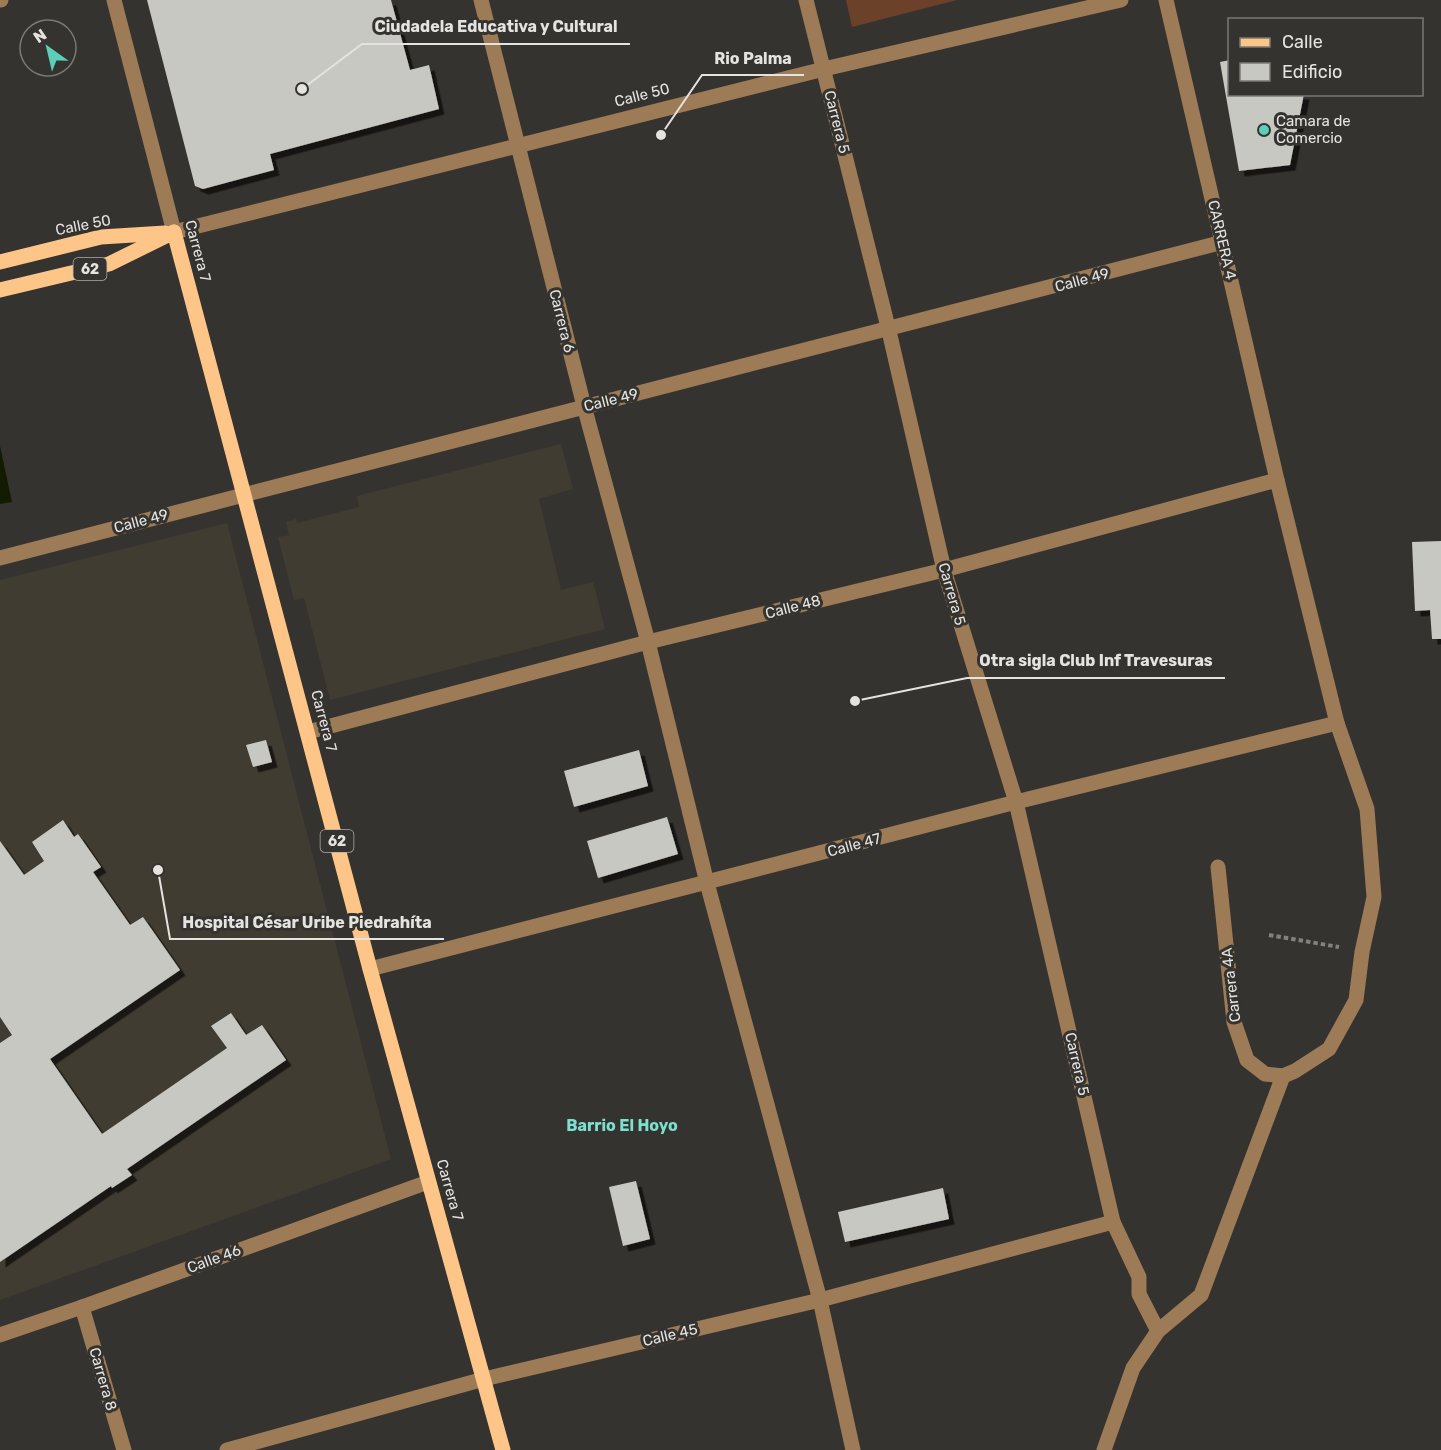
<svg xmlns="http://www.w3.org/2000/svg" width="1441" height="1450" font-family="Rubik,sans-serif">
  <style>
    .built { fill: #413c31 }
    .green { fill: #6c4129 }
    .water { fill: #131c00 }
    .building { fill: #c8c8c2; filter: url(#shadow) }
    .lines { fill: none; stroke-linecap: round; stroke-linejoin: round }
    .path { stroke: #83817d; stroke-width: 4; stroke-dasharray: 4.5 3; stroke-linecap: butt }
    .minor { stroke: #9d7b56; stroke-width: 15 }
    .major { stroke: #fdc587; stroke-width: 15 }
    .poi-dot { fill: #5cceba; stroke: #35332f; stroke-width: 2 }
    .labels { text-anchor: middle; stroke-width: 6; stroke-linejoin: round; paint-order: stroke }
    .shield { fill: #35332f; stroke: #b0aeab; stroke-width: 1.5 }
    .shield-label { font-size: 14px; font-weight: bold; fill: #e5e3e0 }
    .street-label { font-size: 15px; fill: #e5e3e0; stroke: #35332f }
    .poi-label { font-size: 15px; fill: #e5e3e0; stroke: #35332f; text-anchor: start }
    .neighbourhood-label { font-size: 16px; font-weight: bold; fill: #7be1ce; stroke: #35332f }
    .leader { fill: none; stroke: #e5e3e0; stroke-width: 2 }
    .callout-dot { fill: #e5e3e0; stroke: #35332f; stroke-width: 2 }
    .callout-label { font-size: 16px; text-anchor: middle; font-weight: bold; fill: #e5e3e0; stroke: #35332f; stroke-width: 6; stroke-linejoin: round; paint-order: stroke }
  </style>
  <defs>
    <filter id="shadow"><feDropShadow dx="5.5" dy="5.5" stdDeviation="0" flood-color="#0009"/></filter>
  </defs>
  <rect width="100%" height="100%" fill="#35332f"/>
  <g class="built">
    <polygon points="561,444 573,489 539,499 561,590 593,582 605,629 330,700 304,598 294,600 278,537 289,535 286,522 296,519 297,523 359,507 357,496"/>
    <polygon points="227,523 391,1159 0,1300 0,580"/>
  </g>
  <polygon class="green" points="846,0 957,0 852,27"/>
  <polygon class="water" points="0,446 12,502 0,504"/>
  <g class="building">
    <polygon points="147,0 391,0 410,70 429,65 439,109 270,154 274,170 203,189 195,186"/>
    <polygon points="1230,60 1230,94 1304,94 1290,165 1239,171 1220,62"/>
    <polygon points="1441,541 1441,639 1432,639 1430,610 1415,611 1412,542"/>
    <polygon points="266,740 272,762 253,767 246,745"/>
    <polygon points="639,750 648,786 574,807 564,771"/>
    <polygon points="667,817 678,854 598,878 587,841"/>
    <polygon points="63,820 74,837 78,834 101,867 93,872 130,925 143,917 180,970 50,1059 102,1134 227,1048 211,1026 231,1013 246,1035 262,1025 286,1060 127,1169 132,1175 112,1188 111,1186 0,1262 0,1043 12,1035 0,1017 0,841 24,875 44,861 32,842"/>
    <polygon points="636,1181 650,1239 623,1246 609,1187"/>
    <polygon points="943,1188 949,1219 845,1242 838,1212"/>
  </g>
  <g class="lines">
    <polyline class="path" points="1269,935 1339,947"/>
    <g class="minor">
      <polyline points="0,0 1,0"/>
      <polyline points="114,0 174,232 824,69 1121,0"/>
      <polyline points="481,0 584,406 648,642 707,883 820,1300 853,1450"/>
      <polyline points="806,0 889,331 944,570 1016,802 1113,1222 1139,1277 1139,1294 1158,1331"/>
      <path d="M0 558C407 452 816 351 1223 242"/>
      <polyline points="308,732 648,642 944,570 1277,480"/>
      <polyline points="1218,867 1234,1022 1247,1060 1265,1074 1283,1076"/>
      <polyline points="370,969 1016,802 1337,723"/>
      <polyline points="82,1307 124,1450"/>
      <polyline points="0,1335 82,1307 428,1182"/>
      <polyline points="227,1450 484,1379 820,1300 1113,1222"/>
      <polyline points="1104,1450 1133,1368 1158,1331 1201,1295 1283,1076 1295,1071 1329,1049 1356,1000 1362,952 1374,897 1367,809 1337,723 1277,480 1166,0"/>
    </g>
    <g class="major">
      <polyline points="174,232 370,969 503,1450"/>
      <polyline points="0,262 101,237 165,233"/>
      <polyline points="0,290 109,264 174,232"/>
    </g>
  </g>
  <circle class="poi-dot" cx="1264" cy="130" r="6"/>
  <g class="labels">
    <g class="shield">
      <rect x="73.5" y="258" width="33" height="22" rx="4.5"/>
      <rect x="320.5" y="830" width="33" height="22" rx="4.5"/>
    </g>
    <g class="shield-label">
      <text x="90" y="274">62</text>
      <text x="337" y="846">62</text>
    </g>
    <g class="street-label">
      <text transform="translate(642 95) rotate(-14)" y="5">Calle 50</text>
      <text transform="translate(837 122) rotate(76)" y="5">Carrera 5</text>
      <text transform="translate(83 225) rotate(-11)" y="5">Calle 50</text>
      <text transform="translate(1222 240) rotate(77)" y="5">CARRERA 4</text>
      <text transform="translate(198 251) rotate(75)" y="5">Carrera 7</text>
      <text transform="translate(1082 280) rotate(-15)" y="5">Calle 49</text>
      <text transform="translate(562 321) rotate(76)" y="5">Carrera 6</text>
      <text transform="translate(611 400) rotate(-14)" y="5">Calle 49</text>
      <text transform="translate(141 521) rotate(-15)" y="5">Calle 49</text>
      <text transform="translate(952 594) rotate(74)" y="5">Carrera 5</text>
      <text transform="translate(793 607) rotate(-14)" y="5">Calle 48</text>
      <text transform="translate(324 721) rotate(75)" y="5">Carrera 7</text>
      <text transform="translate(854 845) rotate(-15)" y="5">Calle 47</text>
      <text transform="translate(1231 985) rotate(-97)" y="5">Carrera 4A</text>
      <text transform="translate(1077 1064) rotate(77)" y="5">Carrera 5</text>
      <text transform="translate(450 1190) rotate(74)" y="5">Carrera 7</text>
      <text transform="translate(214 1259) rotate(-20)" y="5">Calle 46</text>
      <text transform="translate(670 1335) rotate(-13)" y="5">Calle 45</text>
      <text transform="translate(103 1379) rotate(74)" y="5">Carrera 8</text>
    </g>
    <g class="poi-label">
      <text x="1276" y="126">Camara de<tspan x="1276" dy="17">Comercio</tspan></text>
    </g>
    <g class="neighbourhood-label">
      <text x="622" y="1131">Barrio El Hoyo</text>
    </g>
  </g>
  <path class="leader" d="M302 89L362 44H630M661 135L702 75H804M855 701L967 678H1225M158 870L170 939H444"/>
  <g class="callout-dot">
    <circle cx="302" cy="89" r="6"/>
    <circle cx="661" cy="135" r="6"/>
    <circle cx="855" cy="701" r="6"/>
    <circle cx="158" cy="870" r="6"/>
  </g>
  <g class="callout-label">
    <text x="496" y="32">Ciudadela Educativa y Cultural</text>
    <text x="753" y="64">Rio Palma</text>
    <text x="1096" y="666">Otra sigla Club Inf Travesuras</text>
    <text x="307" y="928">Hospital César Uribe Piedrahíta</text>
  </g>
  <rect x="1228" y="18" width="195" height="78" fill="#35332f" stroke="#7b7976" stroke-width="1.5"/>
  <rect x="1240" y="38" width="30" height="9" fill="#fdc587" stroke="#7b7976" stroke-width="1.5"/>
  <text x="1282" y="48" font-size="18" fill="#e5e3e0">Calle</text>
  <rect x="1240" y="63" width="30" height="18" fill="#c8c8c2" stroke="#7b7976" stroke-width="1.5"/>
  <text x="1282" y="78" font-size="18" fill="#e5e3e0">Edificio</text>
  <g transform="translate(48 48) rotate(326)"><circle r="28" fill="#35332f" stroke="#7b7976" stroke-width="1.5"/>
  <path d="M0-4.5L10 22L0 15L-10 22Z" fill="#5cceba"/>
  <text y="-9" font-size="16" font-weight="bold" text-anchor="middle" fill="#e5e3e0">N</text>
  </g>
</svg>
